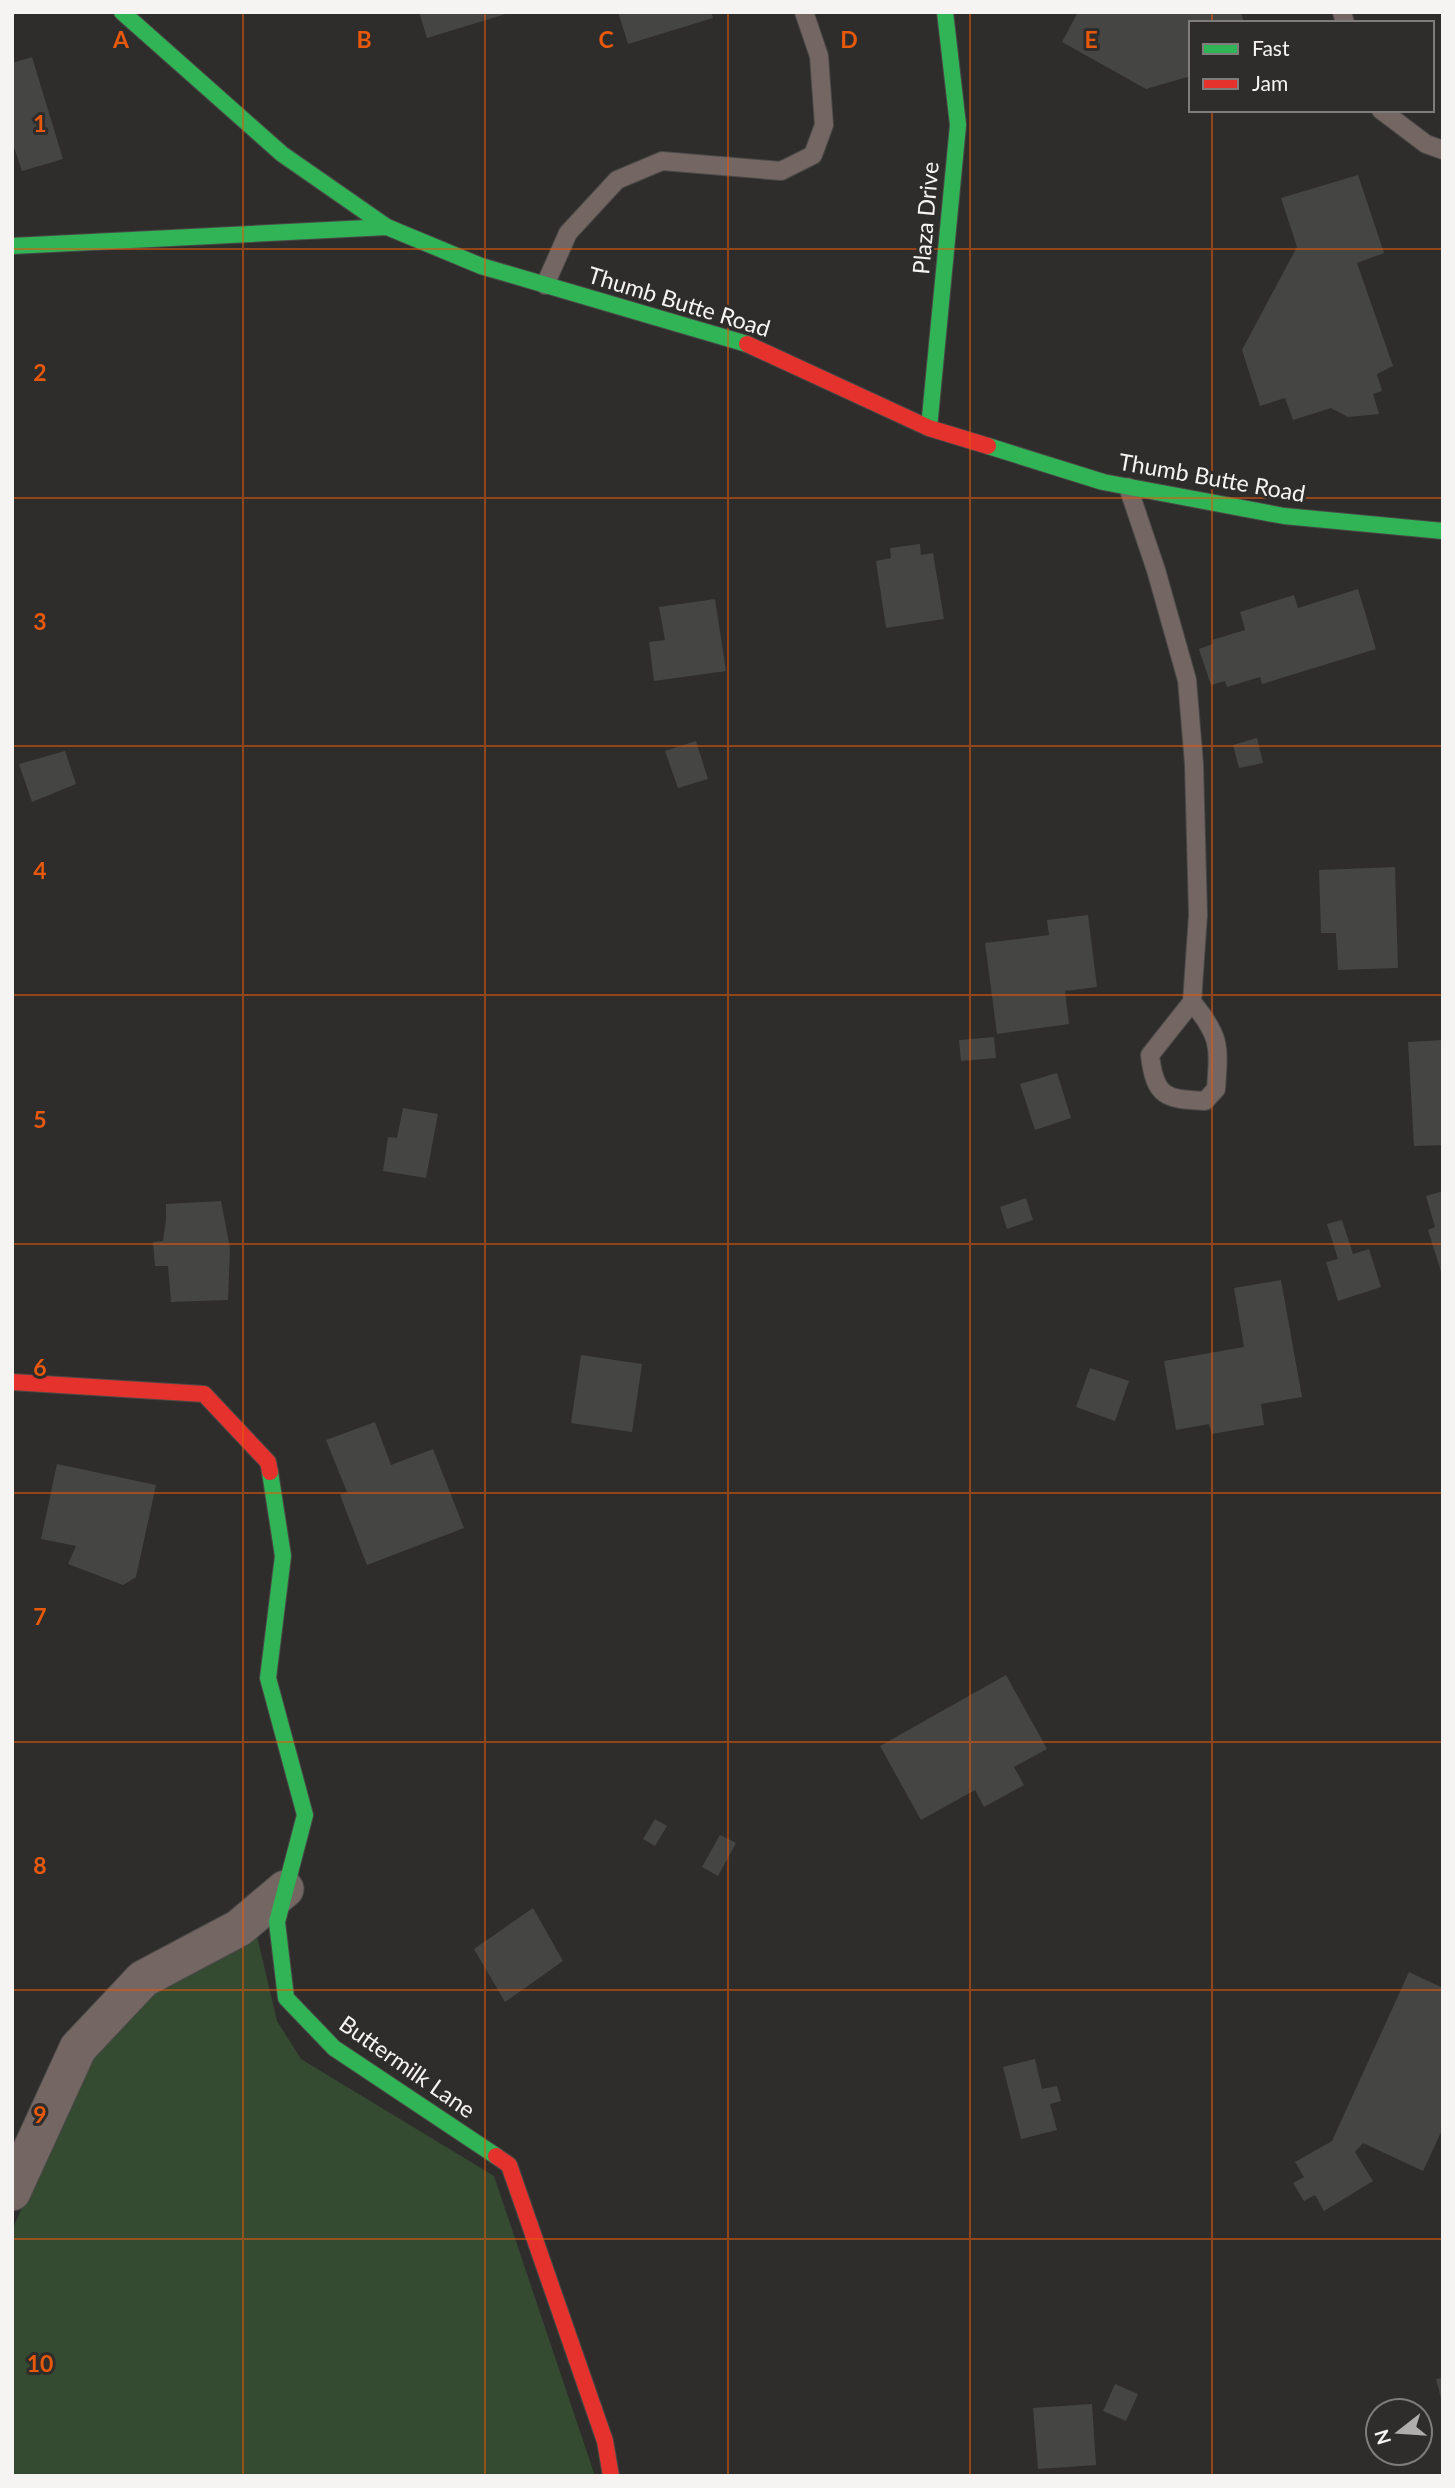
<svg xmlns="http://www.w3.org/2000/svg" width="1455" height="2488" font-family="Lato,sans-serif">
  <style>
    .green { fill: #344a31 }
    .building { fill: #454544 }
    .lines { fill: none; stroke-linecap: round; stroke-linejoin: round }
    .lane-casing { stroke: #4a4948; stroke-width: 20 }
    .street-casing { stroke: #4a4948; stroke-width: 39 }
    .fast-casing { stroke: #4a4948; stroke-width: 18 }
    .jam-casing { stroke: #4a4948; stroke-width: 18 }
    .lane { stroke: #736663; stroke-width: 18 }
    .street { stroke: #736663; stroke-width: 37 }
    .fast { stroke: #30b455; stroke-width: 16 }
    .jam { stroke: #e5322d; stroke-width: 16 }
    .grid { fill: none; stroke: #e8590c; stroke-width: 2; stroke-opacity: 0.55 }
    .labels { text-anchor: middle; stroke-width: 6; stroke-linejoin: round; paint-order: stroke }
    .street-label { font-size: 23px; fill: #f6f4f3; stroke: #2f2d2b }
    .grid-label { font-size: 23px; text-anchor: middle; font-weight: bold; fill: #e8590c; stroke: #2f2d2b; stroke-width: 6; stroke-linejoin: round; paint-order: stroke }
  </style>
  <rect width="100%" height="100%" fill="#2e2d2c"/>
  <polygon class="green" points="257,1936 277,2021 301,2059 494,2176 595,2476 12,2476 12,2230 86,2065 137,2003"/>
  <g class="building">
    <polygon points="419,12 509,12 509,13 427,38"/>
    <polygon points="618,12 711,12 713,18 628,44"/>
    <polygon points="1078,12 1241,12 1244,23 1191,23 1191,76 1146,89 1062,42"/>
    <polygon points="32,57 63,159 22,171 12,141 12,63"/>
    <polygon points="1358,175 1384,253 1357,263 1393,366 1377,374 1382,391 1373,394 1379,414 1348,417 1331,408 1293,420 1285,398 1260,406 1242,350 1297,247 1281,198"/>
    <polygon points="920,544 921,555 933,553 944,619 886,628 876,561 891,558 890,548"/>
    <polygon points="1358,589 1376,649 1262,684 1260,677 1227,687 1225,681 1211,685 1199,649 1213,644 1212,640 1245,630 1240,612 1294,595 1298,608"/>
    <polygon points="715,599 726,671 654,681 649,642 665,640 659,607"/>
    <polygon points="1257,738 1263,763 1239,768 1233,745"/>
    <polygon points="696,741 708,779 678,788 665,751"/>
    <polygon points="65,751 76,784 32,802 19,764"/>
    <polygon points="1395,867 1398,968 1338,970 1336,933 1321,933 1319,870"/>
    <polygon points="1088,915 1097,987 1065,991 1069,1024 997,1034 985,943 1049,935 1047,920"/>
    <polygon points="994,1037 996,1058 961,1061 959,1040"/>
    <polygon points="1443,1040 1443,1145 1414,1146 1408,1042"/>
    <polygon points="1057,1073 1071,1118 1035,1130 1020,1084"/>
    <polygon points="403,1108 438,1114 426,1178 383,1171 388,1137 397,1138"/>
    <polygon points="1443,1191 1443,1275 1442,1275 1428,1230 1435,1227 1426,1196"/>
    <polygon points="1026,1198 1033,1220 1007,1229 1000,1207"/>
    <polygon points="221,1201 230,1248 228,1300 171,1302 168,1266 155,1266 153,1242 163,1241 166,1220 166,1204"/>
    <polygon points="1342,1220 1353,1254 1369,1249 1381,1287 1338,1301 1326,1262 1338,1259 1327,1224"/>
    <polygon points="1281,1280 1302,1397 1261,1404 1264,1425 1212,1434 1209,1424 1176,1430 1164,1361 1244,1347 1234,1288"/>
    <polygon points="581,1355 642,1364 632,1432 571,1423"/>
    <polygon points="1090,1368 1129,1381 1115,1421 1076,1407"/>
    <polygon points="375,1422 391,1465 433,1449 464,1528 367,1565 340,1495 347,1492 326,1440"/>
    <polygon points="57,1464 156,1485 136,1577 123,1585 68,1564 76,1546 41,1539"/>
    <polygon points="1006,1675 1047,1749 1014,1767 1024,1785 984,1807 975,1790 921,1820 880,1746"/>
    <polygon points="655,1819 667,1826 655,1846 643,1839"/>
    <polygon points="720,1835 736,1843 718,1876 702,1867"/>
    <polygon points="533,1908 563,1961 505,2002 474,1949"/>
    <polygon points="1409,1972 1443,1988 1443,2128 1423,2171 1363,2143 1355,2152 1373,2181 1324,2211 1315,2195 1304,2201 1293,2183 1304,2177 1295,2162 1332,2141"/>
    <polygon points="1035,2059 1042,2089 1057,2086 1061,2101 1050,2104 1057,2130 1021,2139 1003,2067"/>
    <polygon points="1443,2378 1443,2401 1442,2402 1436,2379"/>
    <polygon points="1115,2384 1138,2394 1126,2421 1103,2411"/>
    <polygon points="1092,2404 1096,2465 1038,2469 1033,2408"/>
  </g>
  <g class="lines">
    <defs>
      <g id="lane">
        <polyline points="1342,12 1345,23"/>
        <polyline points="1381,110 1426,144 1443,150"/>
        <polyline points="545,285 568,233 617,180 662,161 781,171 813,155 824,125 819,56 804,12"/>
        <path d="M1128 487 1156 570 1187 680 1194 764 1198 915 1192 1002 1150 1055C1155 1097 1165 1099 1205 1101L1216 1089C1219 1046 1221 1037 1192 1002"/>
      </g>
      <polyline id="street" points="12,2192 78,2048 143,1979 239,1928 285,1889"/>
      <g id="fast">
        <polyline points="122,12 282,154 387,227"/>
        <polyline points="12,246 387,227 481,266 747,344"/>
        <polyline points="929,428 958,125 945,12"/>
        <polyline points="988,446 1103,482 1284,516 1443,531"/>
        <polyline points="270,1472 283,1556 268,1678 305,1815 277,1922 286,1998 334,2048 496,2156"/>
      </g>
      <g id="jam">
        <polyline points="747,344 929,428 988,446"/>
        <polyline points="12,1382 204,1394 268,1462 270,1472"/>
        <polyline points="496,2156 509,2165 605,2441 611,2476"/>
      </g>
    </defs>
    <use href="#lane" class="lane-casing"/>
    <use href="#street" class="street-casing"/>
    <use href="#fast" class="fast-casing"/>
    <use href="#jam" class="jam-casing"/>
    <use href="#lane" class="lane"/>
    <use href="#street" class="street"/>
    <use href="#fast" class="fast"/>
    <use href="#jam" class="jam"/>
  </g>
  <path class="grid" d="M243 12V2476M485 12V2476M728 12V2476M970 12V2476M1212 12V23M1212 110V2476M12 249H1443M12 498H1443M12 746H1443M12 995H1443M12 1244H1443M12 1493H1443M12 1742H1443M12 1990H1443M12 2239H1443"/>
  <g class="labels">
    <g class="street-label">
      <text transform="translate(926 218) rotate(-85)" y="8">Plaza Drive</text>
      <text transform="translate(679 302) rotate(17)" y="8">Thumb Butte Road</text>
      <text transform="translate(1212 478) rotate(10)" y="8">Thumb Butte Road</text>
      <text transform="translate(407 2067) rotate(35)" y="8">Buttermilk Lane</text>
    </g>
  </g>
  <g class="grid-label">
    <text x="121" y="48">A</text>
    <text x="364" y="48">B</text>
    <text x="606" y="48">C</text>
    <text x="849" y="48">D</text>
    <text x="1091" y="48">E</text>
    <text x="40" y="132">1</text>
    <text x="40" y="381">2</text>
    <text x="40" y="630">3</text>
    <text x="40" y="879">4</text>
    <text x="40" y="1128">5</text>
    <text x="40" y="1376">6</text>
    <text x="40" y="1625">7</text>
    <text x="40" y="1874">8</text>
    <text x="40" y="2123">9</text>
    <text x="40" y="2372">10</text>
  </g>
  <rect width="1455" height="2488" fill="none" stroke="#f6f4f3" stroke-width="28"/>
  <rect x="1189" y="21" width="245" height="91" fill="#2f2d2b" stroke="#7f7d7b" stroke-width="2"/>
  <rect x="1203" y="44" width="35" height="10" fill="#30b455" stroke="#7f7d7b" stroke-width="2"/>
  <text x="1252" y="56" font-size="21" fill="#f6f4f3">Fast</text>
  <rect x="1203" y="79" width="35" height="10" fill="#e5322d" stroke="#7f7d7b" stroke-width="2"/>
  <text x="1252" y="91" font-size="21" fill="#f6f4f3">Jam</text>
  <g transform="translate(1399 2432) rotate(253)"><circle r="33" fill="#2f2d2b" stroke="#7f7d7b" stroke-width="2"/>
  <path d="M0-5L12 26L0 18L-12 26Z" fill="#b0aead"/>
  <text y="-10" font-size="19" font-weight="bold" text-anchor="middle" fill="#f6f4f3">N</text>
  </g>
</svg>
